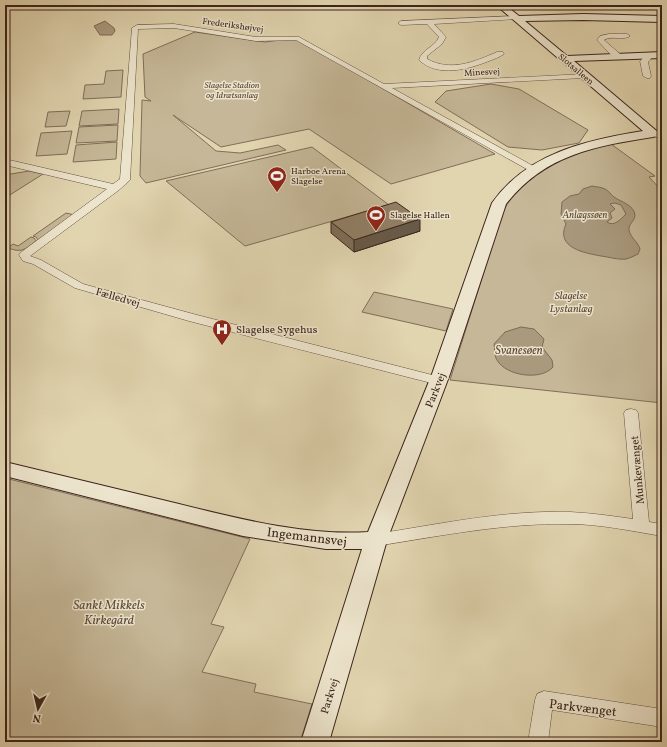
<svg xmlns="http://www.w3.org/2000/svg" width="667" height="747" font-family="Vollkorn,serif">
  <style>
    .green { fill: #c5b797; stroke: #806e59 }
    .water { fill: #a9997d; stroke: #7d6a56; fill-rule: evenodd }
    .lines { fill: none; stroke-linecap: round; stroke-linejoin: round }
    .street-casing { stroke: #655040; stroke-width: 1 }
    .secondary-casing { stroke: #3c241b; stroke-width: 2 }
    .street { fill: #ece4cc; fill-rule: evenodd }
    .secondary { fill: #ece4cc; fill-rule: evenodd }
    .wall { fill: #7e6e59; stroke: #3c241b }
    .shaded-wall { fill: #665a49; stroke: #3c241b }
    .building { fill: #928068; stroke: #3c241b }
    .labels { text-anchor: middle; stroke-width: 3; stroke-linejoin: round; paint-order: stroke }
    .far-street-label { font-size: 9px; fill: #3c241b; stroke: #ece4cc }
    .far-park-label { font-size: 9px; font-style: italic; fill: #5e493a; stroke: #ece4cc }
    .far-poi-label { font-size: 9px; fill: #3c241b; stroke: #ece4cc; text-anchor: start }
    .far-water-label { font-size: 10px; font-style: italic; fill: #5d4738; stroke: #ece4cc }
    .park-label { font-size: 11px; font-style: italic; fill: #5e493a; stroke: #ece4cc }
    .street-label { font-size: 11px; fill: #3c241b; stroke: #ece4cc }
    .poi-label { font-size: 11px; fill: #3c241b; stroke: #ece4cc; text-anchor: start }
    .water-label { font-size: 12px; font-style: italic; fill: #5d4738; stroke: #ece4cc }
    .near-street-label { font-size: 13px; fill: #3c241b; stroke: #ece4cc }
    .near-park-label { font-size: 13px; font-style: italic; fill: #5e493a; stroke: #ece4cc }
  </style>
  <rect width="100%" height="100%" fill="#e1d5b0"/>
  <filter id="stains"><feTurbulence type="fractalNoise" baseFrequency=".005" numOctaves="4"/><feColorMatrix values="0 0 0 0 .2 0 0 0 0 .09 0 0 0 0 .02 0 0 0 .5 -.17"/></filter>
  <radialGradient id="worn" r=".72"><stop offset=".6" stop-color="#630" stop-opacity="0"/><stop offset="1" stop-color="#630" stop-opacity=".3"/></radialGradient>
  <g class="green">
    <polygon points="195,32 265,42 296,38 495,154 391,184 309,129 221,147 173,115 216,151 240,153 278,145 286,150 146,183 140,176 142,100 151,101 145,97 143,54"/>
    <polygon points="123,70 121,97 83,99 85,85 104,84 106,71"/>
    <polygon points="491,84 519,89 588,130 579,143 542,150 508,147 435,102 446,91"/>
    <polygon points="119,109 118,124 79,126 82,111"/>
    <polygon points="70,111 66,126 45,127 48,112"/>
    <polygon points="118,125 117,141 76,143 79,127"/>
    <polygon points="72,131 67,154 36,156 41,133"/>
    <polygon points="117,142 116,159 73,162 76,145"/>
    <path d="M611 144 655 176 649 177 662 191V403L450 380 503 211C509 202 514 193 521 185 543 161 581 152 611 144Z"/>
    <polygon points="312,147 389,205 245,246 166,181"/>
    <polygon points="29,171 43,174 5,198 5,175"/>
    <polygon points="66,213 75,215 38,240 36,237 33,236"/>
    <path d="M31 237 34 238 36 241C24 250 22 253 8 248L13 244 18 246Z"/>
    <polygon points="374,292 453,309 446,331 362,312"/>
    <polygon points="5,478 250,539 211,624 224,627 202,672 256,684 254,692 312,704 300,742 5,742"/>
  </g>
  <g class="water">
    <polygon points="105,21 114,28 115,31 112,35 100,35 94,26"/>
    <path d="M592 186C597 187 601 187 605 189 609 191 611 195 614 197 621 202 634 205 635 215 635 221 628 224 629 230 630 237 638 242 640 249L638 254C634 256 630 258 626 259 618 260 609 257 601 256 585 253 555 248 566 224L561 214 562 202 570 196 579 194 583 189ZM615 203 621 205 626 214C620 220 614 227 607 222L612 218 610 213 615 209 610 204Z"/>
    <path d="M521 327 534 329 544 339 542 347 552 360 553 367C541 381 506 376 497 360 494 356 495 349 494 344L505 332Z"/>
  </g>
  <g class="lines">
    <defs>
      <g id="street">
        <polygon points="31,5 131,5 128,7 33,8 31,7"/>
        <polygon points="337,5 503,5 504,6 501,8 340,7"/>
        <path d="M515 16 517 17V19L434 24 446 37 442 44 427 56V59C451 72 474 62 497 52H503L504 54C500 57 494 59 489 61 469 69 438 78 419 60 422 49 435 47 439 37L427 24 401 25 398 23 401 21Z"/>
        <polygon points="174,24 256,37 299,37 384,84 586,74 587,76 583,78 392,88 535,167 537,169 535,171 532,172 296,40 256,41 174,28 138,29 130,180 119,190 30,256 41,260 83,284 197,315 444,378 446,381 444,384 439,385 189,321 75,288 33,264 23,261 19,255 20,253 107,189 5,165 5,159 113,184 120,179 132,28 137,25"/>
        <path d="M609 34H627L630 36C623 41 612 35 604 40L620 54V58H614L597 40 600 36Z"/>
        <polygon points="641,53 647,53 651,59 648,62 651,76 650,78 647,78 643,76 640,61 643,58 640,55"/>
        <polygon points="653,130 662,134 662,140 649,133"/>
        <path d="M631 409 636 410 638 413 649 522 662 524V536C631 531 600 524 569 524 504 523 440 536 376 546L370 544 368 540 370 536 376 534C440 524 505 510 570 512 591 513 612 516 633 519L624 413 626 410Z"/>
        <polygon points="544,691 662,709 662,727 552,710 548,742 528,742 535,700 537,694"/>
      </g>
      <path id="secondary" d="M496 5H505L519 16 583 14 662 16V22L583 20 525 21 567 56 662 52V58L574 61 659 133 657 136 653 137C595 146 544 155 506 204L450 374 387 540 329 742H301L362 549H326L243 536 5 476V462C63 476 121 490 179 504 240 519 306 536 368 532L432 374 492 203C527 153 587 140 643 131Z"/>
    </defs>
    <use href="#street" class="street-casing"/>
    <use href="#secondary" class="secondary-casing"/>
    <use href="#street" class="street"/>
    <use href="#secondary" class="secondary"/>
  </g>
  <polygon class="wall" points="331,222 420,231 354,252 331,233"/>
  <polygon class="shaded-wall" points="420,219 420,231 354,252 354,240"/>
  <polygon class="building" points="396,202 420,219 354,240 331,222"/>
  <defs>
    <symbol id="stadium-pin" viewBox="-11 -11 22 30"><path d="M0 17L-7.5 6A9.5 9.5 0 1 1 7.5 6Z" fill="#8f2418" stroke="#ece4cc"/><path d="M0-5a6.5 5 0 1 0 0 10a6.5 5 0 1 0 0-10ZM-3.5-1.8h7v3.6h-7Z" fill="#fff"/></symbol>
    <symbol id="hospital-pin" viewBox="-11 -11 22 30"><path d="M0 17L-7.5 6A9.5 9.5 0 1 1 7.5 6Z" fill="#8f2418" stroke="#ece4cc"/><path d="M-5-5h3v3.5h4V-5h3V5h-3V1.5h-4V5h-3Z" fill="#fff"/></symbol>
  </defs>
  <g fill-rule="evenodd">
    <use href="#stadium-pin" x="266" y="165" width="22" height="30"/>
    <use href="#stadium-pin" x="365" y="204" width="22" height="30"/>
    <use href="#hospital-pin" x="211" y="318" width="22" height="30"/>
  </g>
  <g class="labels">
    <g class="far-street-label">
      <text transform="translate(233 25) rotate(8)" y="3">Frederikshøjvej</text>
      <text transform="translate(576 69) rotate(40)" y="3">Slotsalleen</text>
      <text transform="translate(482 72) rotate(-3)" y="3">Minesvej</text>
    </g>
    <g class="far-park-label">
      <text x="232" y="88">Slagelse Stadion<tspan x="232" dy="10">og Idrætsanlæg</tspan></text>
    </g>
    <g class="far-poi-label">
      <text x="291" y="174">Harboe Arena<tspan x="291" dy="10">Slagelse</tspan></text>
      <text x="390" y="218">Slagelse Hallen</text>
    </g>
    <g class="far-water-label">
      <text x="585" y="218">Anlægssøen</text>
    </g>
    <g class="park-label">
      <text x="571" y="299">Slagelse<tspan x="571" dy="13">Lystanlæg</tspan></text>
    </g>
    <g class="street-label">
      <text transform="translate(118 297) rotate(16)" y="4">Fælledvej</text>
      <text transform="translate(435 390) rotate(-68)" y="4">Parkvej</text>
      <text transform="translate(637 470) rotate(-95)" y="4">Munkevænget</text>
      <text transform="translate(329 696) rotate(-73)" y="4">Parkvej</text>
    </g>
    <g class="poi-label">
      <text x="236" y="333">Slagelse Sygehus</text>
    </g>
    <g class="water-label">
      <text x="519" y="354">Svanesøen</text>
    </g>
    <g class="near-street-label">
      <text transform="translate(307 536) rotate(7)" y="5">Ingemannsvej</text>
      <text transform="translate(583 707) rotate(7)" y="5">Parkvænget</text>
    </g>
    <g class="near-park-label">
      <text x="109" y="609">Sankt Mikkels<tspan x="109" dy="15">Kirkegård</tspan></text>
    </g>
  </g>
  <rect width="667" height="747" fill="none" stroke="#e1d5b0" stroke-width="20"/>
  <rect x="6" y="6" width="655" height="735" fill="none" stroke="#3c241b" stroke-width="2"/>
  <rect x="10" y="10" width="647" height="727" fill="none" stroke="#3c241b"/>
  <g transform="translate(38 709) rotate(188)" stroke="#ece4cc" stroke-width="3" paint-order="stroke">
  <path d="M0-3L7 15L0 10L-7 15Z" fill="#3c241b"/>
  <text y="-6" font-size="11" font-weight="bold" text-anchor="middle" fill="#3c241b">N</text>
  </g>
  <rect width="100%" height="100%" filter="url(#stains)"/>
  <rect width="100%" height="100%" fill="url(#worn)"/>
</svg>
